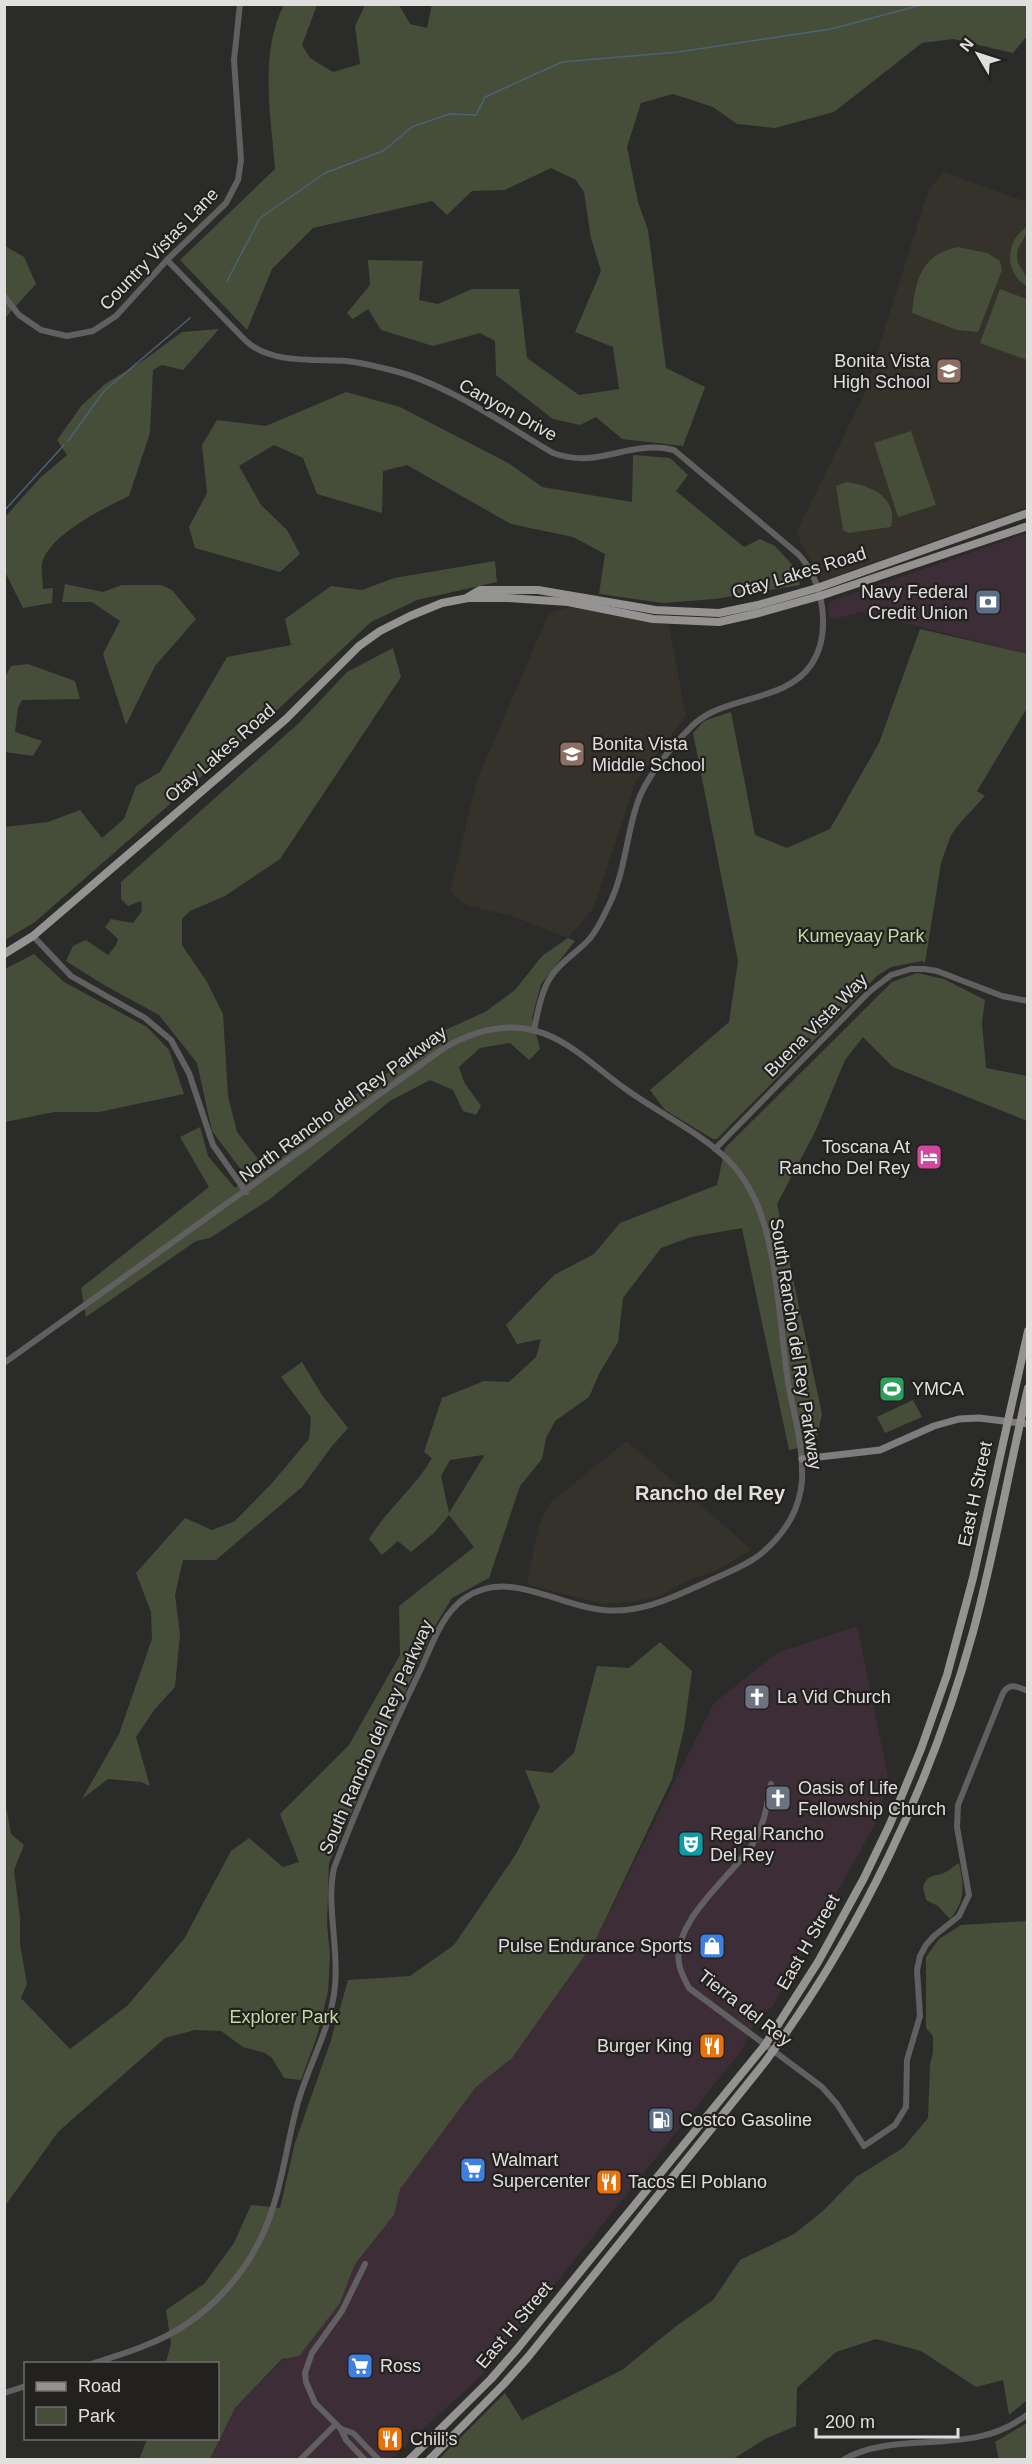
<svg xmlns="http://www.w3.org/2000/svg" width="1032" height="2464" font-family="Arial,sans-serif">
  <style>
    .commercial { fill: #3d2d37 }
    .built { fill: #34322a }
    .green { fill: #464e3a; fill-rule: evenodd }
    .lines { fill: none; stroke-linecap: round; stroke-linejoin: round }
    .stream { stroke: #4c6179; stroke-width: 1.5 }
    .tertiary { stroke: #615f5f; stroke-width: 6 }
    .secondary { stroke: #7e7c7c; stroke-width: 7 }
    .primary { stroke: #959292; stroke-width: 8 }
    .labels { text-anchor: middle; stroke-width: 4.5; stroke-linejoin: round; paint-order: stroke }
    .street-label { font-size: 18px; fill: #e0dfde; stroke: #22211f }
    .poi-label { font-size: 18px; fill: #e0dfde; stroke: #22211f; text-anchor: start }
    .park-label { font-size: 18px; fill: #c4d9a3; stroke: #22211f }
    .neighbourhood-label { font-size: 20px; font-weight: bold; fill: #e0dfde; stroke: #22211f }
  </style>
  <rect width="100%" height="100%" fill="#2b2b29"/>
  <g class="commercial">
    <polygon points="1027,533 1027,654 862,612 834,619 829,617 829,602"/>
    <polygon points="857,1626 889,1781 873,1828 773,2006 755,2022 741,2051 486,2371 391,2459 210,2460 235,2408 340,2303 355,2264 394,2215 399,2189 476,2087 512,2058 595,1941 714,1703 777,1653"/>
  </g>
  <g class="built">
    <polygon points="944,172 1027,202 1027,507 823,581 801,544 797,531 864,395 928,191"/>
    <polygon points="569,607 669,625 686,716 635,783 594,907 568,938 515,917 466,905 450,891 477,780 549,613"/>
    <polygon points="627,1441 752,1550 717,1570 687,1581 660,1596 632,1602 602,1604 530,1585 527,1580 540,1523 550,1503"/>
  </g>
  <g class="green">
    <path d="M432 4 1027 5V36L1013 53 953 39 922 43 834 112 775 128 737 124 713 107 673 94 641 103 627 147 638 202 648 230 666 368 705 387 683 446 622 439 596 417 580 425 553 419 496 375 495 341 480 333 433 346 381 330 368 309 353 319 347 313 370 285 368 260 423 261 419 300 438 304 472 289H519L527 358 579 395 619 389 613 347 575 332 601 271 591 238 584 192 576 180 551 168 505 190 472 191 447 215 432 201 313 228 272 269 247 330 180 260 275 169C271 118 259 51 284 5H317L302 45 310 58 333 72 360 64 355 26 365 5H399L410 24 427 28Z"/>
    <path d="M1027 227C1028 237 1018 243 1017 254 1016 270 1028 269 1027 286 1004 274 1005 240 1027 227Z"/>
    <polygon points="5,246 24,257 36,284 5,318"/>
    <path d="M958 247 987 253 1000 261 1002 270 978 332 957 330 912 313C915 280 922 254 958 247Z"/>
    <polygon points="1000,289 1027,299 1027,360 980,343"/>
    <path d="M219 329 183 370 162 365 153 370 150 433 129 496C104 508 53 533 43 560 40 567 43 581 43 589L53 588 52 603 23 608 5 572V517L40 478 67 455 57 440 82 405 105 384 144 360 182 332Z"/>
    <polygon points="346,392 400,407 510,464 542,487 632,502 633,455 670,458 688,475 676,491 744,547 760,539 775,546 797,570 800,585 715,599 663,603 599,594 605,554 573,537 511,524 407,465 383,471 382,513 317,494 303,458 274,445 239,466 261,505 287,530 300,554 280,572 195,548 189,527 207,493 202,445 217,420 266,426"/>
    <polygon points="911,431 936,505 898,517 874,443"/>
    <path d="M847 482C872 486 898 497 891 527L848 533 843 530 836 486Z"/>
    <polygon points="495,561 497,582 417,600 371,622 273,714 35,922 5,940 5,827 48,822 80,810 102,838 124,819 136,786 160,772 227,657 291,645 285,619 331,586 362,590 394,578"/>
    <polygon points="65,584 103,592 122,585 161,585 172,590 196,619 155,666 126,725 103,654 120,621 92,602 62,602"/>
    <polygon points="920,629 1028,654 1027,708 977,791 985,796 960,823 951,835 941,863 925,963 922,961 891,967 877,976 717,1139 713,1139 665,1110 650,1090 729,1022 738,961 693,733 704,721 731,712 755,835 787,848 830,829 879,743"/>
    <polygon points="393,648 401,677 280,859 225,896 190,911 182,919 182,945 207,982 223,1014 228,1096 237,1132 265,1168 308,1140 303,1130 416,1054 432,1036 485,1012 515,990 542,956 568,938 575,941 541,984 532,1018 540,1049 529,1060 510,1043 480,1048 459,1067 464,1082 481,1106 476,1115 463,1111 453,1090 430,1080 390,1101 270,1199 210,1238 196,1241 86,1317 81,1288 209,1187 180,1137 200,1127 208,1156 235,1188 248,1179 212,1131 197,1063 159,1015 104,985 66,961 73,946 86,940 108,955 116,945 118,939 105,927 111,919 133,923 142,911 141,901 128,906 121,899 121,882 299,723 347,672"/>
    <polygon points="28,664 75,681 80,699 22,700 18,708 15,732 42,741 33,756 5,752 5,677 11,666"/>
    <polygon points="34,954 64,982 147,1027 169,1050 184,1094 99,1112 54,1112 5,1122 5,969"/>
    <path d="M917 973 944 979 985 1000 982 1023 986 1068 1027 1076V1121L893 1067 863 1037 845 1060 816 1130 777 1204 822 1414 815 1444 789 1450 742 1228 691 1237 661 1248 623 1298 618 1342 600 1372 589 1397 555 1421 546 1438 542 1459 520 1486 489 1578 452 1598 435 1626 329 1863 327 1924 330 1956 328 1992 317 2036 301 2080 284 2078 272 2058 265 2053 243 2047 221 2031 195 2030 165 2038 58 2132 5 2206V1809L7 1811 11 1834 24 1845 14 1870 20 1918V1944L27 1984 21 1998 70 2049 127 2006 184 1939 231 1851 249 1838 283 1867 299 1862 280 1814 349 1745 400 1655 399 1606 474 1547 449 1515 434 1533 411 1552 398 1541 382 1555 369 1539C387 1509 415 1488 432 1458L424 1452 442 1398 484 1381 509 1382 536 1357 541 1339 517 1344 506 1325 554 1275 594 1254 620 1223 717 1185 725 1148 892 982ZM483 1455 484 1456 449 1513 441 1476 450 1460Z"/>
    <polygon points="302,1362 322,1395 348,1428 332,1446 302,1487 216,1560 183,1560 175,1595 180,1634 175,1687 155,1709 136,1737 150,1786 141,1782 108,1779 82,1799 119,1734 152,1639 151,1612 136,1573 185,1518 212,1530 235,1521 273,1482 309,1439 311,1417 281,1377"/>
    <polygon points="913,1400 922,1417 885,1433 877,1417"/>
    <polygon points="660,1642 692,1671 684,1729 672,1779 595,1941 512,2058 476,2087 400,2189 394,2215 355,2264 340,2303 299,2356 282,2359 235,2408 210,2459 139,2460 147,2439 218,2438 218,2364 166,2363 171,2343 166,2310 204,2284 234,2243 251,2205 280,2208 295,2143 331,2040 348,1980 410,1976 454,1945 516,1854 540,1807 525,1770 552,1773 574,1753 597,1666 629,1668"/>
    <path d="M959 1863C964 1885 966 1901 950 1919L938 1906 926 1900 923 1887C926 1876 933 1876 942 1874 947 1872 954 1866 959 1863Z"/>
    <polygon points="1027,1921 1027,2400 1009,2415 1003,2380 976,2387 921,2351 876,2339 836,2352 797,2388 796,2426 765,2439 733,2459 439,2459 505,2393 522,2420 622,2370 675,2327 713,2300 740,2260 794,2234 823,2211 856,2177 903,2148 928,2118 930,2065 933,2052 933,2036 926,2028 926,1957 939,1939 961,1925"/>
    <polygon points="1027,2423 1027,2459 999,2459 995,2442"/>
  </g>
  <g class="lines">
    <g class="stream">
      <polyline points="227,281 260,218 325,173 383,151 412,127 449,114 476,115 485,97 562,62 678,52 831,29 925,4"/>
      <polyline points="68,441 104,391 190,318"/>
      <polyline points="4,511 64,445"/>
    </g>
    <g class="tertiary">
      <path d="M167 260 246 341C271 364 314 359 346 361 360 362 374 366 387 369 445 382 502 423 553 453 600 470 627 439 674 450L798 554C824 580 832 634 811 665 784 704 723 694 691 727 672 746 645 778 637 804 626 837 625 873 609 905 604 915 599 927 591 937 580 951 563 959 552 975 541 991 538 1011 534 1030"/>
      <polyline points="4,296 19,315 41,330 67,336 93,331 116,316 167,260 226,203 238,180 241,160 234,60 240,4"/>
      <polyline points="33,936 71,976 145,1018 171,1040 189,1073 213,1145 246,1192"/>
      <polyline points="715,1149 869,992 891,975 911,969 924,969 937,971 1002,996 1028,1001"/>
      <path d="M4 1363 444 1048C472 1032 504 1022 536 1031 570 1040 598 1070 627 1090 659 1113 701 1133 728 1160 736 1168 744 1179 749 1188 778 1237 779 1324 788 1382 793 1411 802 1440 802 1470 803 1483 800 1497 795 1510 788 1526 775 1542 762 1553 746 1566 726 1573 707 1582 674 1597 641 1614 603 1610 558 1606 508 1568 465 1598 441 1614 431 1648 419 1673 388 1737 359 1802 334 1868 326 1906 339 1946 335 1986 331 2029 308 2065 297 2106 288 2139 284 2172 274 2204 255 2269 207 2322 144 2346 127 2353 109 2358 92 2364"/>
      <path d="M771 1784C767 1805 764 1827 752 1845 731 1877 672 1921 679 1963 680 1972 685 1980 689 1988L822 2087 837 2104 864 2146 895 2125 906 2107 907 2060 920 2016 917 1970 920 1956 926 1945 934 1936 959 1916 969 1895 957 1827 958 1805 1003 1693C1010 1682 1018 1687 1028 1691"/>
      <polyline points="4,2393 26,2386"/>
      <polyline points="341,2429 353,2433 379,2460"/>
      <polyline points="300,2460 336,2424"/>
      <polyline points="365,2460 346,2440 341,2429 315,2403 306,2382 305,2373 312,2353 342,2311 365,2264"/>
      <path d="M843 2460C898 2428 972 2459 1028 2414"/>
    </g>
    <polyline class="secondary" points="802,1459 880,1450 934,1426 959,1419 979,1418 1028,1424"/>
    <g class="primary">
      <polyline points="468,597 480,590 538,590 655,610 719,613 758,605 817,588 1028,513"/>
      <polyline points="4,954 33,936 286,719 359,646 380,631 410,616 442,603 468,598 507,598 568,602 653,619 719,622 759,613 823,595 1028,526"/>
      <polyline points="409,2460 491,2379 518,2348 765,2045 818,1962 864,1878 890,1824 921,1749 947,1675 973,1578 1028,1331"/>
      <path d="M429 2460 504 2384 528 2357 765 2062C859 1935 931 1785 973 1632 995 1551 1009 1469 1028 1388"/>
    </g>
  </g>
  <defs>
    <symbol id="school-square" viewBox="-11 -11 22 22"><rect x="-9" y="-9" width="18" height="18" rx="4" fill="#8d6e63" stroke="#22211f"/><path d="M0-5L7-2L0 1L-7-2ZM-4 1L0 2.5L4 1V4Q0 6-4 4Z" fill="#fff"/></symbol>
    <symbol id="bank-square" viewBox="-11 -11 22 22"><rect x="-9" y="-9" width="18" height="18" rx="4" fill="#5c6f8a" stroke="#22211f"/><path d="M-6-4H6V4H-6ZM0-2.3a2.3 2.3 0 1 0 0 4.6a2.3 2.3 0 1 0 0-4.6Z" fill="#fff"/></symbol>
    <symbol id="hotel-square" viewBox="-11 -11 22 22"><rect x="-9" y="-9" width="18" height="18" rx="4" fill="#d1479c" stroke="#22211f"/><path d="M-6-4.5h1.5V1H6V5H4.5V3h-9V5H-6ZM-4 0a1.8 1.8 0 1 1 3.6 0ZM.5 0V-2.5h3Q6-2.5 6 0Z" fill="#fff"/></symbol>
    <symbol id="stadium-square" viewBox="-11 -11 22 22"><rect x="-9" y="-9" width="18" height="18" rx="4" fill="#2e9e5b" stroke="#22211f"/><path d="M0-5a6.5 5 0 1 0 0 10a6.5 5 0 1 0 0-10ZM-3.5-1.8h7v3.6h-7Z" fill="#fff"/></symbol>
    <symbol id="church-square" viewBox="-11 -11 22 22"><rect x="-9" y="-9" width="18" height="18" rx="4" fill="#6b7280" stroke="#22211f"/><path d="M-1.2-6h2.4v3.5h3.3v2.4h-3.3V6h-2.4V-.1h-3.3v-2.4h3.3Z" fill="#fff"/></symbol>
    <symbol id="theatre-square" viewBox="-11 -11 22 22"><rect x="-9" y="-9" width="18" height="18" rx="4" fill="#0f9aa8" stroke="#22211f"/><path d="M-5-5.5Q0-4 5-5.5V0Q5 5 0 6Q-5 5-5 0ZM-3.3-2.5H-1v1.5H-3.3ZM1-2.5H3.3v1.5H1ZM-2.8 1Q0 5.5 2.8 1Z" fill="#fff"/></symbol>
    <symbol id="shop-square" viewBox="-11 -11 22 22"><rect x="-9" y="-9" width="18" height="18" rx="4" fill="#3f7fe0" stroke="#22211f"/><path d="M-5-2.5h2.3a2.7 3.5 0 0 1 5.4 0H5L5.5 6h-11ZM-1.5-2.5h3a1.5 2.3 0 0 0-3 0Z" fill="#fff"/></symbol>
    <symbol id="restaurant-square" viewBox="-11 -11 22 22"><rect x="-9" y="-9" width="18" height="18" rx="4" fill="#e8710a" stroke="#22211f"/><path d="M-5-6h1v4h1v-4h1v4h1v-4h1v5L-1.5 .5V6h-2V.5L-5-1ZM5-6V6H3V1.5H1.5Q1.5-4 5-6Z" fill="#fff"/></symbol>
    <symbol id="fuel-square" viewBox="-11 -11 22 22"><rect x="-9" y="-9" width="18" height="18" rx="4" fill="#5c6f8a" stroke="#22211f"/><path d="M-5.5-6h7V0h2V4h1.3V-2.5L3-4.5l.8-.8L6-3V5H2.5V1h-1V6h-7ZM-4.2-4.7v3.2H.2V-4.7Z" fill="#fff"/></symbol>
    <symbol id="supermarket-square" viewBox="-11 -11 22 22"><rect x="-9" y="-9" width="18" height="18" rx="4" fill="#3f7fe0" stroke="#22211f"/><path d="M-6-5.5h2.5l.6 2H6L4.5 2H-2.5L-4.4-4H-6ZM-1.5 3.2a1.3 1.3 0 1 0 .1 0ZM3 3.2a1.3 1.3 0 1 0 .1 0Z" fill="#fff"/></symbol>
  </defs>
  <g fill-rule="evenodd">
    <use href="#school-square" x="934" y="356" width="30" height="30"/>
    <use href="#bank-square" x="973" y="587" width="30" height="30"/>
    <use href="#school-square" x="557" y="739" width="30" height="30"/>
    <use href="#hotel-square" x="914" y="1142" width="30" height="30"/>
    <use href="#stadium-square" x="877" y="1374" width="30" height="30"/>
    <use href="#church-square" x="742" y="1682" width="30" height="30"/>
    <use href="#church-square" x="763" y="1783" width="30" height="30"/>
    <use href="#theatre-square" x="676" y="1829" width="30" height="30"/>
    <use href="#shop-square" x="697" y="1931" width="30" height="30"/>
    <use href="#restaurant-square" x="697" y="2031" width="30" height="30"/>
    <use href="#fuel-square" x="646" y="2105" width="30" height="30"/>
    <use href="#supermarket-square" x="458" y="2155" width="30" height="30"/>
    <use href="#restaurant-square" x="594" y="2167" width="30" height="30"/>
    <use href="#supermarket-square" x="345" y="2351" width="30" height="30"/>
    <use href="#restaurant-square" x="375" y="2424" width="30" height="30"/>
  </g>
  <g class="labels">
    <g class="street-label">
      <text transform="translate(159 249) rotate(-46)" y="6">Country Vistas Lane</text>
      <text transform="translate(508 410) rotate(29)" y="6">Canyon Drive</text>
      <text transform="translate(799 573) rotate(-17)" y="6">Otay Lakes Road</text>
      <text transform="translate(220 753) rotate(-41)" y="6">Otay Lakes Road</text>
      <text transform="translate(816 1025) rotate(-45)" y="6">Buena Vista Way</text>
      <text transform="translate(343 1104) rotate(-36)" y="6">North Rancho del Rey Parkway</text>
      <text transform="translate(796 1344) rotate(81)" y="6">South Rancho del Rey Parkway</text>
      <text transform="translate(975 1494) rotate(-78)" y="6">East H Street</text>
      <text transform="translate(376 1737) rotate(-66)" y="6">South Rancho del Rey Parkway</text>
      <text transform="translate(808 1942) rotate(-60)" y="6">East H Street</text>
      <text transform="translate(745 2008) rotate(38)" y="6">Tierra del Rey</text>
      <text transform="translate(514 2325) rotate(-50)" y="6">East H Street</text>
    </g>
    <g class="poi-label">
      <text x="930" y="367" text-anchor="end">Bonita Vista<tspan x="930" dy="21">High School</tspan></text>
      <text x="968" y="598" text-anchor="end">Navy Federal<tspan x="968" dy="21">Credit Union</tspan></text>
      <text x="592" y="750">Bonita Vista<tspan x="592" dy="21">Middle School</tspan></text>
      <text x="910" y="1153" text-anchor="end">Toscana At<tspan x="910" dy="21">Rancho Del Rey</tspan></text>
      <text x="912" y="1395">YMCA</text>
      <text x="777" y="1703">La Vid Church</text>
      <text x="798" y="1794">Oasis of Life<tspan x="798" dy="21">Fellowship Church</tspan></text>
      <text x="710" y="1840">Regal Rancho<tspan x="710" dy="21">Del Rey</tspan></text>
      <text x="692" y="1952" text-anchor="end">Pulse Endurance Sports</text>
      <text x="692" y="2052" text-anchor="end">Burger King</text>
      <text x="680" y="2126">Costco Gasoline</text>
      <text x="492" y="2166">Walmart<tspan x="492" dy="21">Supercenter</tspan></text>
      <text x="628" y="2188">Tacos El Poblano</text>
      <text x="380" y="2372">Ross</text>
      <text x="410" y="2445">Chili's</text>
    </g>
    <g class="park-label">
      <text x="861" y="942">Kumeyaay Park</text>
      <text x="284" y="2023">Explorer Park</text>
    </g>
    <g class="neighbourhood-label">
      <text x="710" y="1500">Rancho del Rey</text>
    </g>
  </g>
  <rect width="1032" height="2464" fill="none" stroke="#e0dfde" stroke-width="12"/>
  <rect x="24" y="2362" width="195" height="78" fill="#22211f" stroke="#6e6d6b" stroke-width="1.5"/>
  <rect x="36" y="2382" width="30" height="9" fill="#959292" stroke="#6e6d6b" stroke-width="1.5"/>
  <text x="78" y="2392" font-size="18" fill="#e0dfde">Road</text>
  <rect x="36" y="2407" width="30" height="18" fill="#464e3a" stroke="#6e6d6b" stroke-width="1.5"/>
  <text x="78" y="2422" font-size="18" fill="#e0dfde">Park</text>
  <g transform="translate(978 54) rotate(309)" stroke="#22211f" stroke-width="4.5" paint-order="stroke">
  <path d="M0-4.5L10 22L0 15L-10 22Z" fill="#e0dfde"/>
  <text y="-9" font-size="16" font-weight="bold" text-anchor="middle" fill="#e0dfde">N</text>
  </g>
  <path d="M816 2428v9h142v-9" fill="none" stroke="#e0dfde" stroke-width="3"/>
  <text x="825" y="2428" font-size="18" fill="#e0dfde" stroke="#22211f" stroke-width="4.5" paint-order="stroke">200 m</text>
</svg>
